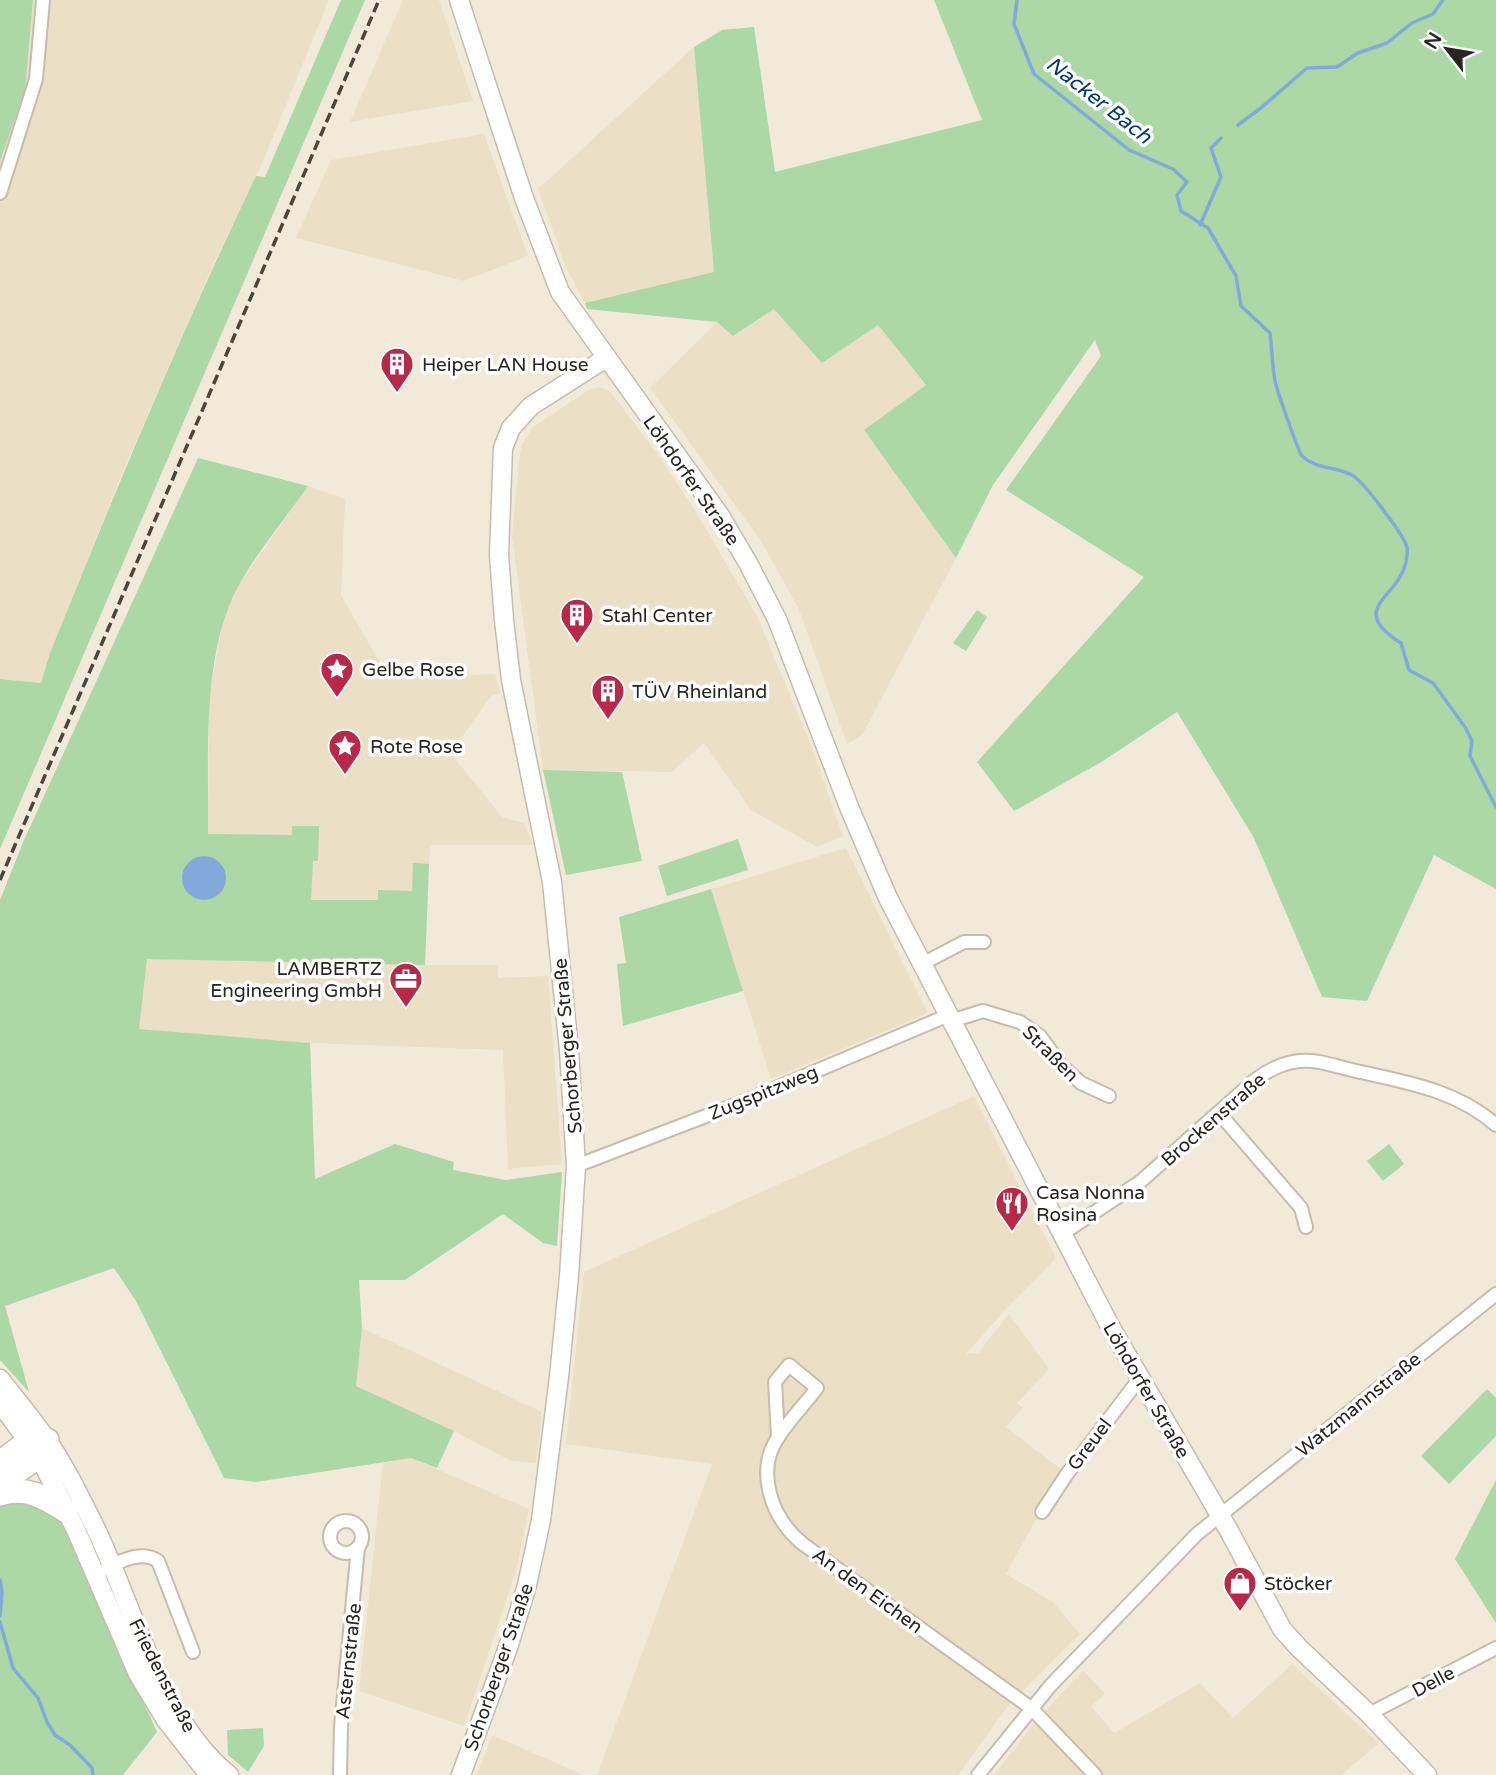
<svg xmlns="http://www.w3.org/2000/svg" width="1496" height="1775" font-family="'Varela Round',sans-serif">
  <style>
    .built { fill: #ebdfc6 }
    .green { fill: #abd8a5 }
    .water { fill: #81aadb }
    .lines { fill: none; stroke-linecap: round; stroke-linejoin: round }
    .stream { stroke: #81aadb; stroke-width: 3.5 }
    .street-casing { stroke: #c5bdac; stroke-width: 16 }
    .secondary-casing { stroke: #c5bdac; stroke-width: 21 }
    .highway-casing { stroke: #c5bdac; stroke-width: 26 }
    .street { stroke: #fff; stroke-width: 12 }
    .secondary { stroke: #fff; stroke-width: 18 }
    .highway { stroke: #fff; stroke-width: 23 }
    .rail { stroke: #4a463e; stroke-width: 3.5; stroke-dasharray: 10 5; stroke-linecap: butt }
    .labels { text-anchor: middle; stroke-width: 7; stroke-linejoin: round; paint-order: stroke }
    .poi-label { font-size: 19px; fill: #28251f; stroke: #fff; text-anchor: start }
    .street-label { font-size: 19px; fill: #28251f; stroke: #fff }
    .water-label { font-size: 21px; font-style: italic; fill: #003b76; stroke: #fff }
  </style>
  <rect width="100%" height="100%" fill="#f2ead8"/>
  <g class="built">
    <polygon points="33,0 329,0 261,166 214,263 124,469 50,653 41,683 0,679 0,161 25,91"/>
    <polygon points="403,0 439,0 473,101 350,122"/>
    <polygon points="694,47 714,273 585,303 566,267 538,189"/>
    <polygon points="484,134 528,256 464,281 296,238 331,160"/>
    <polygon points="774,309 878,325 926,385 864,430 956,558 862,735 847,744 798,607 759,538 650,388 717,322 733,336"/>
    <polygon points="600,387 610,391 659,456 696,512 758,618 812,748 843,836 817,847 751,810 704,743 672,772 543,770 512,536 519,462 522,444 533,427 590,389"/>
    <polygon points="308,486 345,499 341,595 388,677 495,674 500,693 491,696 454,748 456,760 502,817 524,823 533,845 430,845 425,965 498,965 498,978 548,976 562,1164 508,1169 503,1050 310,1043 139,1029 157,860 208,834 209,699 223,620 239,585"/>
    <polygon points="846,848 928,1013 771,1079 711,889"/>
    <polygon points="974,1096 1056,1258 1005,1310 966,1354 978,1353 1009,1314 1049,1369 1017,1403 1023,1408 1006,1427 1067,1474 1040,1512 1006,1574 1053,1602 1080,1634 1008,1706 958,1775 597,1775 712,1464 566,1444 584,1272"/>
    <polygon points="362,1328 542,1412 536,1463 511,1461 454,1431 356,1386"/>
    <polygon points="411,1458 529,1509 516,1571 464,1726 359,1691 383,1463"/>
    <polygon points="1292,1664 1379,1743 1341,1775 994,1775 1034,1723 1083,1670 1105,1694 1091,1706 1114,1733 1200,1683 1233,1718"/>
    <polygon points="492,1735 584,1775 477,1775"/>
  </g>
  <g class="green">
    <polygon points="0,0 33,0 25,91 0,161"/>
    <path d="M341 0H365L0 849V679L41 683 50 653C115 492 181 332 256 176L265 177Z"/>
    <polygon points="934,0 1496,0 1496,889 1434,855 1367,1001 1322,997 1254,838 1177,712 1103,761 1014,811 977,762 1144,577 1006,490 1101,356 1095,340 993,485 956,558 864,430 926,385 878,325 822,363 774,309 733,336 717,322 587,309 585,303 714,272 694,47 722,30 754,27 775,172 982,120"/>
    <path d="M198 458 308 486C286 518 256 553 238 587 201 655 209 757 208 834L292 835V826H319L318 861H313L311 900H378V890L412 891 413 863 429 864 425 965 147 959 139 1029 310 1043 315 1179 395 1144 454 1162 453 1170 506 1180 562 1172 557 1246 543 1243 503 1214 405 1280H359L362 1328 356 1386 454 1431 437 1468 411 1458 256 1482 224 1478 136 1301 114 1268 5 1306 29 1392 0 1360V900L24 840Z"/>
    <polygon points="977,610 987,617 966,651 953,643"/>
    <polygon points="543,770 622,772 642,861 566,875"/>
    <polygon points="738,839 748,870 667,896 658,866"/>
    <polygon points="711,889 743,991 623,1026 617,964 626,963 619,917"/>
    <polygon points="1389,1144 1404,1164 1383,1181 1367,1161"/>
    <polygon points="1487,1389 1496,1398 1496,1436 1449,1484 1421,1456"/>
    <polygon points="1496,1480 1496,1623 1455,1559"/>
    <polygon points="20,1496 61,1520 157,1732 123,1775 0,1775 0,1499"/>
    <polygon points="263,1728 264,1746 248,1772 228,1755 227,1730"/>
  </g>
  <circle class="water" cx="204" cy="878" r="22"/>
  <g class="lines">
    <g class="stream">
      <path d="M1017 0 1014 24 1034 74 1129 150 1173 169 1187 182 1177 195 1181 211 1208 228 1236 276 1241 306 1270 333C1272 348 1272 365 1275 381 1277 390 1298 451 1302 456 1317 470 1335 466 1352 475 1363 481 1403 534 1407 547 1408 552 1407 557 1406 562 1398 599 1346 608 1401 643L1409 670 1433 683 1465 727 1472 741 1470 756 1496 807"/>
      <polyline points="1238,125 1262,107 1307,68 1337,67 1358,53 1387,43 1412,23 1433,14 1443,0"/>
      <polyline points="1200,225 1221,177 1211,148 1221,138"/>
      <polyline points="0,1580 2,1593 0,1616"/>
      <polyline points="0,1622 13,1668 38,1698 47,1722 55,1735 70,1745 92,1768 93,1775"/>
    </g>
    <defs>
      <g id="street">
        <polyline points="0,193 36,79 43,0"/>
        <polyline points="922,964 964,942 984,942"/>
        <polyline points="951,1021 983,1011 1020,1022 1040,1036 1061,1065 1081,1083 1109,1096"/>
        <polyline points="1219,1113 1301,1208 1306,1227"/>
        <polyline points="576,1166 745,1101 949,1015"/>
        <path d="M1062 1234 1140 1182 1255 1080C1268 1070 1282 1063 1299 1061 1316 1059 1335 1066 1352 1070 1404 1082 1455 1089 1496 1125"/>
        <path d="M778 1436 775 1382 789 1365 817 1388C805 1404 790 1419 779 1436 754 1471 772 1519 803 1544L1031 1708 1095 1775"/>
        <polyline points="1042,1512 1067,1474 1140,1378"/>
        <circle cx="346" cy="1537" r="16"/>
        <path d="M106 1569C121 1560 142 1550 158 1561L193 1652"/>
        <polyline points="1369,1714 1496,1648"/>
        <polyline points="340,1775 341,1726 358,1547"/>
        <polyline points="978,1775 1051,1685 1197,1534 1496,1294"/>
      </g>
      <g id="secondary">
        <polyline points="459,0 524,198 560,292 721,517 748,563 777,619 849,807 888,898 1110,1326 1228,1529 1282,1629 1299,1648 1369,1714 1427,1775"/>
        <path d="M0 1379C15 1399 32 1418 46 1439 64 1464 79 1495 93 1523 133 1603 158 1718 229 1775"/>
        <polyline points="0,1403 39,1456 76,1530 138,1674 166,1720 209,1775"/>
        <polyline points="461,1775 509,1645 527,1585 541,1520 559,1377 569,1276 576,1166 569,1050 552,882 511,680 504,620 499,555 503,448 511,428 531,406 606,358"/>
      </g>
      <g id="highway">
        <polyline points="0,1463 29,1441 47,1440 39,1456 0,1483"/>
        <path d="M0 1494C26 1486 45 1497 66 1511"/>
      </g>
    </defs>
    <use href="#street" class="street-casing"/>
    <use href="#secondary" class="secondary-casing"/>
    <use href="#highway" class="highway-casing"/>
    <use href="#street" class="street"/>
    <use href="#secondary" class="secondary"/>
    <use href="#highway" class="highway"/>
    <polyline class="rail" points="0,880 379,0"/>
  </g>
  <defs>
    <symbol id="building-pin" viewBox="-11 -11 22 30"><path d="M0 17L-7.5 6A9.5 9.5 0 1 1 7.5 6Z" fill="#b92846" stroke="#fff"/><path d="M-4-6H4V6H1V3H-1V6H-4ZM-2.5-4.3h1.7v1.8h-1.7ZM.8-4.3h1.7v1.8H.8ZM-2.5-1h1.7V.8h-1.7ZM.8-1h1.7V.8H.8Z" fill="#fff"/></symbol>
    <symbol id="sight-pin" viewBox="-11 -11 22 30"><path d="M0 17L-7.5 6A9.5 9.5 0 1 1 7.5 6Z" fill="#b92846" stroke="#fff"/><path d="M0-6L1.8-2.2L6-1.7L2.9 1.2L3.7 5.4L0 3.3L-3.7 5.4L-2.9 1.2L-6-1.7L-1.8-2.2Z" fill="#fff"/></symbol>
    <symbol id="office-pin" viewBox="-11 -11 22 30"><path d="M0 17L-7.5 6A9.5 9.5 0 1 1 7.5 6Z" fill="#b92846" stroke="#fff"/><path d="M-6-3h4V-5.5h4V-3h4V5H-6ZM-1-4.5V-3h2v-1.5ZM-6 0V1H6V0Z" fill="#fff"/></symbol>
    <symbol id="restaurant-pin" viewBox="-11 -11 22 30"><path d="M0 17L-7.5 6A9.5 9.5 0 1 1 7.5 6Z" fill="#b92846" stroke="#fff"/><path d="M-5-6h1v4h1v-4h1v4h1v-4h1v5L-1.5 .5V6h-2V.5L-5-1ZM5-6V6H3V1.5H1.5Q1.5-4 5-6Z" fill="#fff"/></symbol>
    <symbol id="shop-pin" viewBox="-11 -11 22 30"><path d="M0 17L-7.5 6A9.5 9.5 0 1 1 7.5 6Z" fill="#b92846" stroke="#fff"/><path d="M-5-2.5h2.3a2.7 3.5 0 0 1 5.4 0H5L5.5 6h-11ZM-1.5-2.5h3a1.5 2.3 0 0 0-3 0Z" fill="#fff"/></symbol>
  </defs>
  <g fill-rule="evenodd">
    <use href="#building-pin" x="378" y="345" width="38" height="52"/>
    <use href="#building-pin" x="558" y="596" width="38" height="52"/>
    <use href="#sight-pin" x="318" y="650" width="38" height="52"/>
    <use href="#building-pin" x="589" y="672" width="38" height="52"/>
    <use href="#sight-pin" x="326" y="727" width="38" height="52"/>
    <use href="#office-pin" x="387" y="960" width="38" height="52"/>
    <use href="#restaurant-pin" x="993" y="1184" width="38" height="52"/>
    <use href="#shop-pin" x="1221" y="1564" width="38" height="52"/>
  </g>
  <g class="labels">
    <g class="poi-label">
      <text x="422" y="371">Heiper LAN House</text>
      <text x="602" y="622">Stahl Center</text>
      <text x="362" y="676">Gelbe Rose</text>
      <text x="632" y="698">TÜV Rheinland</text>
      <text x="370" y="753">Rote Rose</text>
      <text x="382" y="975" text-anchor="end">LAMBERTZ<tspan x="382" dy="22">Engineering GmbH</tspan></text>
      <text x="1036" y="1199">Casa Nonna<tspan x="1036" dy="22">Rosina</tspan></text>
      <text x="1264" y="1590">Stöcker</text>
    </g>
    <g class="street-label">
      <text transform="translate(692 480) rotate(55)" y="7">Löhdorfer Straße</text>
      <text transform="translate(567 1046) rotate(-95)" y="7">Schorberger Straße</text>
      <text transform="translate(1051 1053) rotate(45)" y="7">Straßen</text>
      <text transform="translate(763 1092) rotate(-22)" y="7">Zugspitzweg</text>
      <text transform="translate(1213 1119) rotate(-41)" y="7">Brockenstraße</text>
      <text transform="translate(1147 1390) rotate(60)" y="7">Löhdorfer Straße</text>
      <text transform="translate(1358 1404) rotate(-39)" y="7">Watzmannstraße</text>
      <text transform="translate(1089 1444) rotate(-53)" y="7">Greuel</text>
      <text transform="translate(868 1590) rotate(36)" y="7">An den Eichen</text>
      <text transform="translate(348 1661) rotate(-84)" y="7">Asternstraße</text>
      <text transform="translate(498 1667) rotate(-71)" y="7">Schorberger Straße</text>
      <text transform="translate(163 1675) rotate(63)" y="7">Friedenstraße</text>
      <text transform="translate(1433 1681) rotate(-28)" y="7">Delle</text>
    </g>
    <g class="water-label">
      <text transform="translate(1099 100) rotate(38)" y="7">Nacker Bach</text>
    </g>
  </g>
  <g transform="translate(1447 49) rotate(301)" stroke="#ffffff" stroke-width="5" paint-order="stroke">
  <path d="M0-5L12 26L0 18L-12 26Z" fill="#28251f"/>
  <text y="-10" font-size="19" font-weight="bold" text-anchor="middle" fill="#28251f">N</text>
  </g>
</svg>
